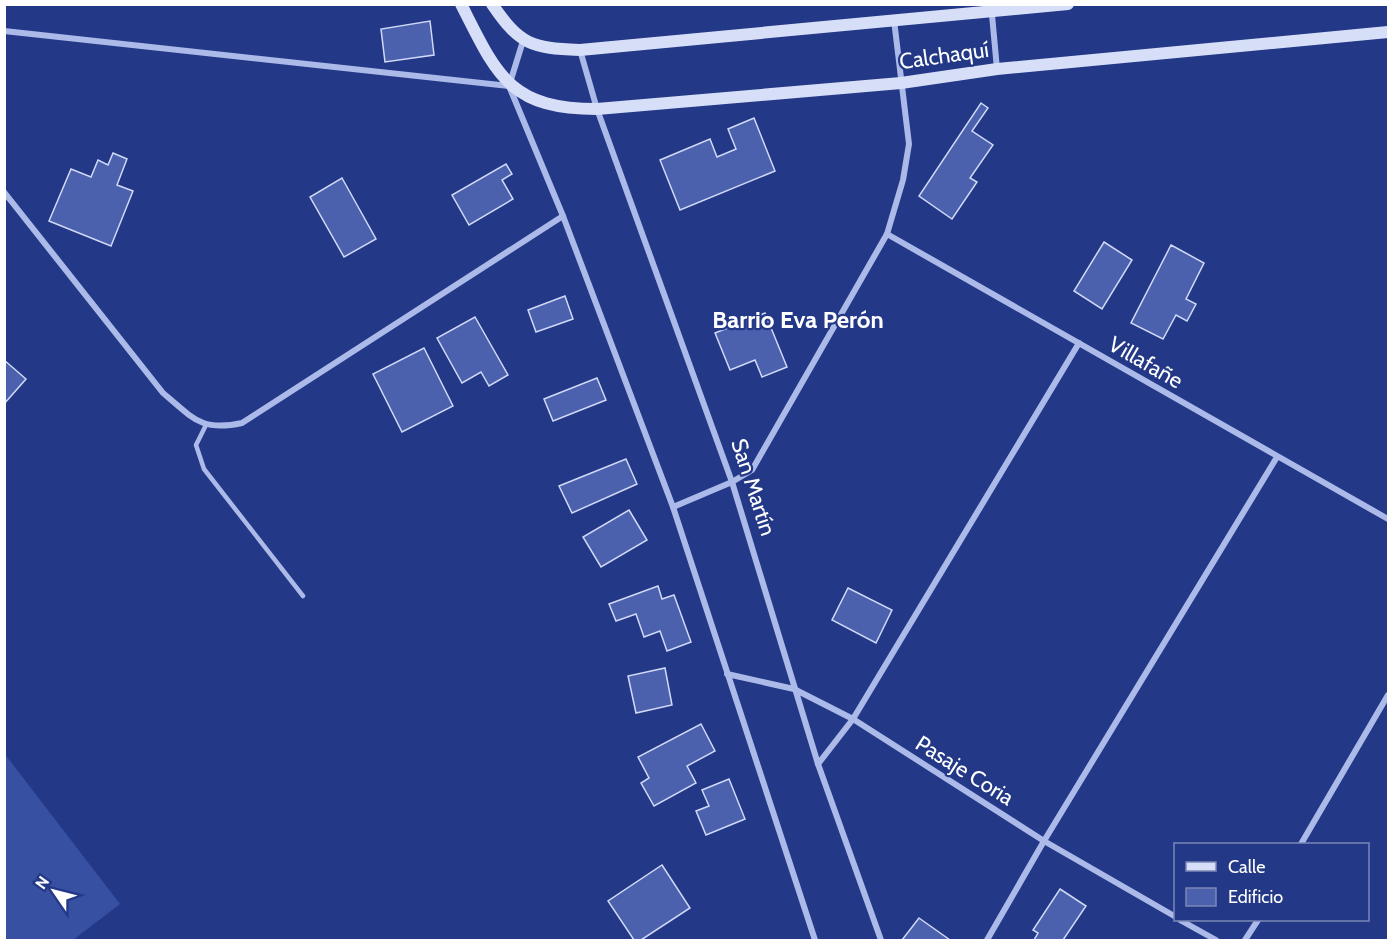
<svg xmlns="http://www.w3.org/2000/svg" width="1393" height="945" font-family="Cabin,sans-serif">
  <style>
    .garden { fill: #3750a2 }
    .building { fill: #4b61ae; stroke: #d0d9f7; stroke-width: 1.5 }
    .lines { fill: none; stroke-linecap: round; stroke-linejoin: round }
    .lane { stroke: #acbae9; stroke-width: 4.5 }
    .street { stroke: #acbae9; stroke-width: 6 }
    .secondary { stroke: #d7def7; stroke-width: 12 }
    .labels { text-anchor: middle; stroke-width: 4.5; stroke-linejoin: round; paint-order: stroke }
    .street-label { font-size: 22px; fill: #fff; stroke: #233886 }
    .neighbourhood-label { font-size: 24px; font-weight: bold; fill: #fff; stroke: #233886 }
  </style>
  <rect width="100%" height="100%" fill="#233886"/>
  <polygon class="garden" points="4,753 120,904 73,940 5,940"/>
  <g class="building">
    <polygon points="430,21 434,55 385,62 381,29"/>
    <polygon points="981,103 988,108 972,131 993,145 970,178 977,182 952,219 919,196"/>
    <polygon points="754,118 775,171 680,210 660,160 710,139 717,157 736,149 728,129"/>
    <polygon points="113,153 127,159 117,185 133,191 111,246 49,221 71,169 91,177 98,160 108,165"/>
    <polygon points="506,164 512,174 502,180 513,199 469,225 452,195"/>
    <polygon points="342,178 376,239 344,257 310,197"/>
    <polygon points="1104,242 1132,260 1102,309 1074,291"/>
    <polygon points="1171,245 1204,263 1186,299 1196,304 1187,321 1176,315 1163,339 1131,323"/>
    <polygon points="565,296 573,319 536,332 528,310"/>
    <polygon points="765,313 787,367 762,377 755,360 730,370 715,333"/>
    <polygon points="475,317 508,375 489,386 481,372 462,383 437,338"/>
    <polygon points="424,348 453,406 402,432 373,374"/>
    <polygon points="4,360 26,379 4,404"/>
    <polygon points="597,378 606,400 553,421 544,399"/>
    <polygon points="626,459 637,484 572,513 559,486"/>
    <polygon points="629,510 647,540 601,567 583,537"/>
    <polygon points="658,586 662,599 674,595 691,642 667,651 660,631 644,637 636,614 616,621 609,604"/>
    <polygon points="848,588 892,610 876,643 832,620"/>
    <polygon points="665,668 672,705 636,713 628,676"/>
    <polygon points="701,724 715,751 687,766 696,783 654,806 641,783 649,778 638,757"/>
    <polygon points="729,779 745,819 706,835 696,811 709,806 702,790"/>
    <polygon points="662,865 690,908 641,940 634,940 608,901"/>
    <polygon points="1060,889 1086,906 1063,940 1034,940 1038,933 1033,930"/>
    <polygon points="919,918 950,940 902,940"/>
  </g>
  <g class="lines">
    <polyline class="lane" points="206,425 196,445 204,469 303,596"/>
    <g class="street">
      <polyline points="991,4 997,69"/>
      <polyline points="4,31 509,86"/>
      <polyline points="523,41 509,86 563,216 673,507 815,940"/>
      <polyline points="580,50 597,109 732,482 818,764 881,940"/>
      <path d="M4 192 163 393C193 418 201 432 242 423L563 216"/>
      <polyline points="887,234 1388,519"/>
      <polyline points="673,507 732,482 752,470 887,234 903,180 909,144 894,20"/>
      <polyline points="727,674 794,689 853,719 1044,841 1176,917"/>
      <polyline points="818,764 853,719 1079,343"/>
      <polyline points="1301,844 1388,695"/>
      <polyline points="1180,920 1216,940"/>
      <polyline points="987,940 1044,841 1277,457"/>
      <polyline points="1245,940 1258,920"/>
    </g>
    <g class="secondary">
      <path d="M461 4C497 75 509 109 597 109L901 83 997 69 1388 32"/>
      <path d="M492 4C520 45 531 48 580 50L1068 4"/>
    </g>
  </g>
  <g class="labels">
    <g class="street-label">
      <text transform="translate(944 55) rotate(-8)" y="8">Calchaquí</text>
      <text transform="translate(1146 362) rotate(30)" y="8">Villafañe</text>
      <text transform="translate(754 487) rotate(72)" y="8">San Martín</text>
      <text transform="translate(965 770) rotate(32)" y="8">Pasaje Coria</text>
    </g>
    <g class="neighbourhood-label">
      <text x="798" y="328">Barrio Eva Perón</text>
    </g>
  </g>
  <rect width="1393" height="945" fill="none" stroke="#ffffff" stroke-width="12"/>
  <rect x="1174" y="843" width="195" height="78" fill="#233886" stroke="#7b88b6" stroke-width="1.5"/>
  <rect x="1186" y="862" width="30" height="9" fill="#d7def7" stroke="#7b88b6" stroke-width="1.5"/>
  <text x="1228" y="873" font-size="18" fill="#ffffff">Calle</text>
  <rect x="1186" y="888" width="30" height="18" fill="#4b61ae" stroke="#7b88b6" stroke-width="1.5"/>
  <text x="1228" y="903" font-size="18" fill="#ffffff">Edificio</text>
  <g transform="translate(54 891) rotate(305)" stroke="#233886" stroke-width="4.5" paint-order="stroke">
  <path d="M0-4.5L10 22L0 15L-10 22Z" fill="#ffffff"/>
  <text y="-9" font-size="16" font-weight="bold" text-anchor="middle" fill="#ffffff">N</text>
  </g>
</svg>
